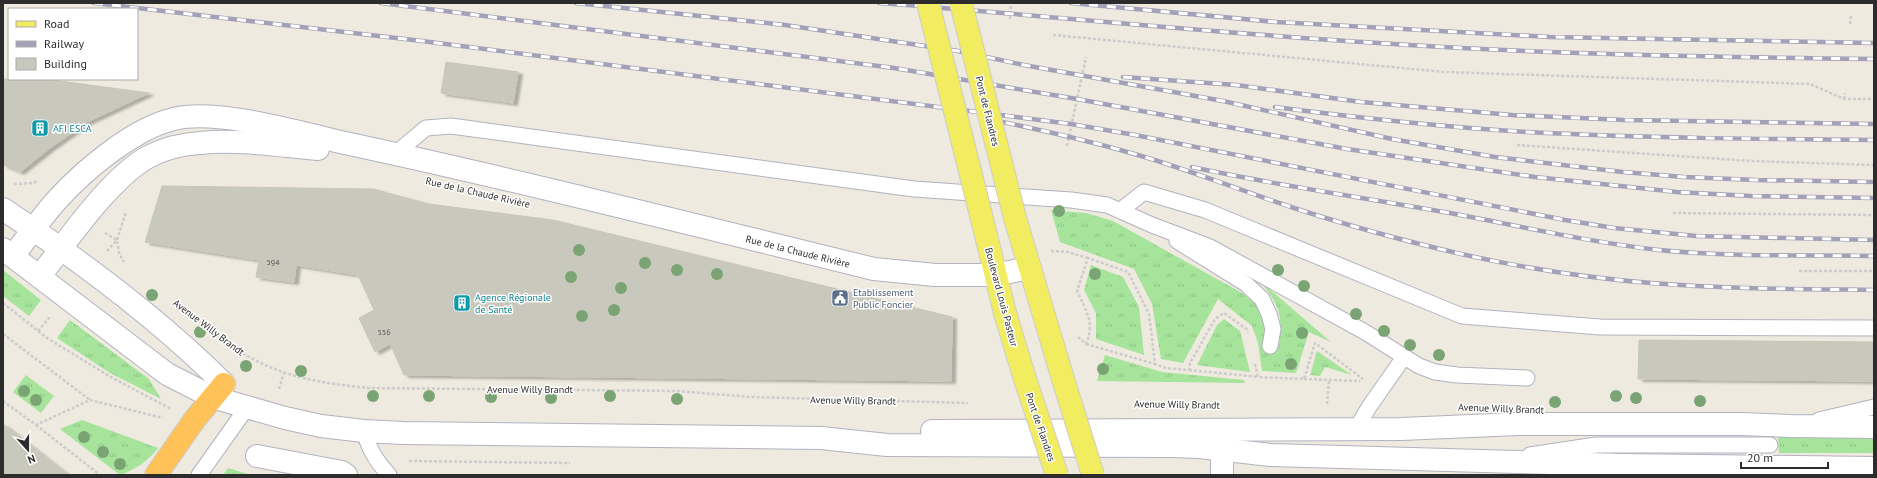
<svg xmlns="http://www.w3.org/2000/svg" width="1877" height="478" font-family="'PT Sans',sans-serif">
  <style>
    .grass { fill: url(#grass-tufts) }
    .building { fill: #c9c8bd; stroke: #cac7b8; filter: url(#shadow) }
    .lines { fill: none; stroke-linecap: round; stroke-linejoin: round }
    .lane-casing { stroke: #b2b2c0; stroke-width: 17 }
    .street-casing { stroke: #b2b2c0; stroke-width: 24 }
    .secondary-casing { stroke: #b2b2c0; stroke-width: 24 }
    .primary-casing { stroke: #ccc; stroke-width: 24 }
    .highway-casing { stroke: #ccc; stroke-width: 24 }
    .path { stroke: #ccc; stroke-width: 2.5; stroke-dasharray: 3 2; stroke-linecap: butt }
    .lane { stroke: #fff; stroke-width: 15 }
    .street { stroke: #fff; stroke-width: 22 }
    .secondary { stroke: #fff; stroke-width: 22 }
    .primary { stroke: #f2ed60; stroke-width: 22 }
    .highway { stroke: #ffc259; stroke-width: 22 }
    .rail-casing { stroke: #a2a1b7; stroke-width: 4.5 }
    .rail { stroke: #fff; stroke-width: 3; stroke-dasharray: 9; stroke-linecap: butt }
    .primary-bridge-casing { stroke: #ccc; stroke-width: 24; stroke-linecap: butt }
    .primary-bridge { stroke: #f2ed60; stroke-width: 22 }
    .tree { fill: #7aa473 }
    .labels { text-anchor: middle; stroke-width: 3; stroke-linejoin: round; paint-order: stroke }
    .number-label { font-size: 8px; fill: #535350 }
    .street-label { font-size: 10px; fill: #2c2c2c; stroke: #fff }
    .culture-label { font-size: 10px; fill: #0d838f; stroke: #fff; text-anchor: start }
    .service-label { font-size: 10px; fill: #4e5e75; stroke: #fff; text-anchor: start }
  </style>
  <defs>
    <pattern id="grass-tufts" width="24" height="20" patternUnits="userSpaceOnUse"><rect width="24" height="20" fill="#a6e49c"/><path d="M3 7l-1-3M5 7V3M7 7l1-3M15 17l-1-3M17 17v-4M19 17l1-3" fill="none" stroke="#8fc487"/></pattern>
    <filter id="shadow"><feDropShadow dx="4.5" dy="2.5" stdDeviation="1" flood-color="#0004"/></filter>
  </defs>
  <rect width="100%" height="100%" fill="#eeeadf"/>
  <g class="grass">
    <path d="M1051 210 1086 213 1113 221 1242 293C1247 297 1253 301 1257 306 1265 318 1265 333 1270 346L1279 347C1283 315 1280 306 1259 280L1331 342 1309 332 1296 373 1262 371 1258 343 1252 326 1218 299 1183 363 1161 359 1152 304 1134 269 1060 242Z"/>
    <polygon points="1091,265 1123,277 1139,307 1144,355 1096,339 1096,313 1084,290"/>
    <polygon points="3,270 41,300 29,316 3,296"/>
    <polygon points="1224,319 1240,331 1250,372 1197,365 1217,325"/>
    <polygon points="70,320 149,379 161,399 110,373 57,338"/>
    <polygon points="1317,351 1352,375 1325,367 1320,376 1310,375"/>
    <polygon points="1105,355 1162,372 1244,380 1245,383 1097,381"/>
    <polygon points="26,375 54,396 41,413 13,392"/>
    <path d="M82 420 158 448C149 460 135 470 120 475L60 429Z"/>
    <polygon points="1778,436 1874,437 1874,453 1779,453"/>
    <polygon points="228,468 251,475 223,475"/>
  </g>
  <g class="building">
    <polygon points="446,62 518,72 513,103 441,93"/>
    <polygon points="3,79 45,79 149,93 87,122 50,148 20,172 3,165"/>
    <polygon points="162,186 373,189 429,204 553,220 952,317 951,381 404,375 390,344 375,352 359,318 374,310 358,275 296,265 294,282 256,277 259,260 145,242"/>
    <polygon points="1639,340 1874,342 1874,381 1638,379"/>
    <polygon points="3,424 68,475 3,475"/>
  </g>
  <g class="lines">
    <defs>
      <g id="lane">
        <polyline points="395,154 426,128 451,126 914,189 1071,200 1107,205 1152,225 1210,247 1365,332 1419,366 1435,372 1457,375 1527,378"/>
        <polyline points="1121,210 1144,192 1205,210 1462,316 1600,327 1874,328"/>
        <polyline points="1177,241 1246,284 1262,299 1269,314 1273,329 1270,346"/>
        <polyline points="1819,420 1874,407"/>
        <polyline points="1356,429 1369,407 1404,357"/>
        <path d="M364 431C369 449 376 461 389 475"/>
        <polyline points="1530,455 1596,445 1770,445"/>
        <polyline points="199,475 248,406"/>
      </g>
      <g id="street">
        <path d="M13 256C27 238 41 218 56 201 84 170 134 128 174 119 217 108 300 133 345 143 522 181 698 226 874 269L935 275H995L1029 268"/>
        <path d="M40 276C67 241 110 178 148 157 163 149 183 144 200 143 239 139 280 146 318 149"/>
        <polyline points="212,397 285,418 321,426 364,431 403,433 821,438 887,445 1172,446 1199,447 1271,455 1622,465 1874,468"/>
        <polyline points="932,431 1401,429 1518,424 1741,424 1791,426 1874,427"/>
        <polyline points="257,456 342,472 346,475"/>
        <polyline points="1222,475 1222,436"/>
      </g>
      <g id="secondary">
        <path d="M3 209C81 261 158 318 224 384"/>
        <polyline points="3,249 167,374 212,397"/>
      </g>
      <g id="primary">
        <polyline points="981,215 1005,313 1025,379"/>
        <polyline points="1015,218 1063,379"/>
      </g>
      <polyline id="highway" points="156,475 195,419 224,384"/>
    </defs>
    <use href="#lane" class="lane-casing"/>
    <use href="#street" class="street-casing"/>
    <use href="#secondary" class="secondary-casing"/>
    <use href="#primary" class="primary-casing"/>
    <use href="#highway" class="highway-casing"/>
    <g class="path">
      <polyline points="1010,19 1011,3"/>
      <polyline points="1850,24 1851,15"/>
      <polyline points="1053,35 1444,72 1810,84 1844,99 1874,99"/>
      <polyline points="1844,99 1845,93"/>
      <polyline points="1517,145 1752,161 1874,165"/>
      <polyline points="1067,146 1086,57"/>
      <polyline points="14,184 34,183 38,180"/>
      <polyline points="1673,213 1874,215"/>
      <polyline points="105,233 117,240 119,253 124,262"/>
      <polyline points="107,251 117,240 126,212"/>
      <polyline points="1051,251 1068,252 1088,258"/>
      <polyline points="1799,271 1874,271"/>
      <polyline points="3,303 47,338 109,376 171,409"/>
      <path d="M183 308C206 326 229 347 255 360 291 379 329 384 369 388L677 391 751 397 968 403"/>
      <polyline points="38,331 50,317"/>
      <polyline points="3,334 90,400"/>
      <path d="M1078 337 1086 344C1095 323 1086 310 1077 291L1088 258 1128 272 1149 314 1155 364 1166 368 1189 370 1190 363 1215 319 1224 313 1248 330V332"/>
      <polyline points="1086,344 1155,364"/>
      <polyline points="1255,364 1258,377 1304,379 1315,343 1363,379"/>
      <polyline points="1189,370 1258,377"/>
      <polyline points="1304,379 1360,381"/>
      <polyline points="279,389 284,373"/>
      <polyline points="3,401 36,425 90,400 163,418"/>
      <polyline points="1327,404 1329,381"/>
      <polyline points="36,425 100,475"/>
      <polyline points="409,461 570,463"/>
    </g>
    <use href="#lane" class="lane"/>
    <use href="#street" class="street"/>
    <use href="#secondary" class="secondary"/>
    <use href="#primary" class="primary"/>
    <use href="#highway" class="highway"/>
    <defs>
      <g id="rail">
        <polyline points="94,3 422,41 1071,124 1135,135 1565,220 1614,228 1696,236 1874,240"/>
        <polyline points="381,3 894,68 1077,99 1347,149 1535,177 1677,192 1751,196 1874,198"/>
        <polyline points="576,3 785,25 958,51 1024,65 1223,101 1392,139 1495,157 1623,172 1684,177 1756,180 1874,182"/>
        <path d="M879 3C1040 15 1202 32 1363 42 1533 54 1704 57 1874 59"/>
        <polyline points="1071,3 1276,22 1550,37 1874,43"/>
        <polyline points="1123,77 1236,85 1361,102 1512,115 1624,120 1874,124"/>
        <path d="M1275 107C1359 118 1443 127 1527 132 1642 138 1758 139 1874 140"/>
        <path d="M988 119C1042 130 1095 142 1148 158 1197 173 1245 192 1294 208 1349 226 1405 241 1461 254 1524 268 1587 278 1651 283 1725 289 1800 289 1874 290"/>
        <path d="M1192 167C1275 185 1360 197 1444 212 1516 225 1587 242 1659 250 1730 257 1803 255 1874 256"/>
      </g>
    </defs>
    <use href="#rail" class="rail-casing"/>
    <use href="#rail" class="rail"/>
    <defs>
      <g id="primary-bridge">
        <polyline points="928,3 981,215"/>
        <polyline points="961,3 1015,218"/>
        <polyline points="1025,379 1057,475"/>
        <polyline points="1063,379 1093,475"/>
      </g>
    </defs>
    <use href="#primary-bridge" class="primary-bridge-casing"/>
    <use href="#primary-bridge" class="primary-bridge"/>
  </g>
  <g class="tree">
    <circle cx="1059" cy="211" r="6"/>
    <circle cx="579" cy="250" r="6"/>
    <circle cx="645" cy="263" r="6"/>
    <circle cx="677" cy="270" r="6"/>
    <circle cx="1278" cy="270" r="6"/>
    <circle cx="717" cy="274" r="6"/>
    <circle cx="1095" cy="274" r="6"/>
    <circle cx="571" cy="277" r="6"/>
    <circle cx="1304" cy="286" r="6"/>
    <circle cx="621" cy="288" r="6"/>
    <circle cx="152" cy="295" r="6"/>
    <circle cx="614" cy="310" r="6"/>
    <circle cx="1356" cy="314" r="6"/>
    <circle cx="582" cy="316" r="6"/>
    <circle cx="1384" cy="331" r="6"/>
    <circle cx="200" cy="332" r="6"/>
    <circle cx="1302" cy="333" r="6"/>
    <circle cx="1410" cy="345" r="6"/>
    <circle cx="1439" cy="355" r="6"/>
    <circle cx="1291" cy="364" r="6"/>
    <circle cx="246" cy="366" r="6"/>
    <circle cx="1103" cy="369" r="6"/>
    <circle cx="301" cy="371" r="6"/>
    <circle cx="24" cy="391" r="6"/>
    <circle cx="373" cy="396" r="6"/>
    <circle cx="429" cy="396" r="6"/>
    <circle cx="610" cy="396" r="6"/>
    <circle cx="1616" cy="396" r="6"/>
    <circle cx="491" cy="397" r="6"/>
    <circle cx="551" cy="398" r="6"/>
    <circle cx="1636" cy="398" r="6"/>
    <circle cx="677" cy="399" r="6"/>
    <circle cx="36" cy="400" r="6"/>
    <circle cx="1700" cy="401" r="6"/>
    <circle cx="1555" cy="402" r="6"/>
    <circle cx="84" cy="437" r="6"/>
    <circle cx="103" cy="452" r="6"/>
    <circle cx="120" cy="464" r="6"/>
  </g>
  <defs>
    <symbol id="building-square" viewBox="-11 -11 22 22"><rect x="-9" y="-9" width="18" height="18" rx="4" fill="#0f9aa8" stroke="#fff"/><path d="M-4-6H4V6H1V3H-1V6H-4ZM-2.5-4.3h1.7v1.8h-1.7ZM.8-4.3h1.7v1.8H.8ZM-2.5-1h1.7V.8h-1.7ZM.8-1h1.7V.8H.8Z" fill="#fff"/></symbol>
    <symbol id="civic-square" viewBox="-11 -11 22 22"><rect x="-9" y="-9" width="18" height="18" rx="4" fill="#5c6f8a" stroke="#fff"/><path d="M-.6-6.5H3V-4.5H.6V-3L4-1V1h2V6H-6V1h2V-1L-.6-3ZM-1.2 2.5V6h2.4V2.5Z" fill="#fff"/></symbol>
  </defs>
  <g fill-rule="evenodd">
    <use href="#building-square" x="30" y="118" width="20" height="20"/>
    <use href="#civic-square" x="830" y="288" width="20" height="20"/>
    <use href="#building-square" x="452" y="293" width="20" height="20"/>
  </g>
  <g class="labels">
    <g class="number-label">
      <text x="273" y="265">594</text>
      <text x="384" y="335">556</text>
    </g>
    <g class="street-label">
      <text transform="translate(988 111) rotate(76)" y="4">Pont de Flandres</text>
      <text transform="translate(478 192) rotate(13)" y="4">Rue de la Chaude Rivière</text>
      <text transform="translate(798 251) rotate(14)" y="4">Rue de la Chaude Rivière</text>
      <text transform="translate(1002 297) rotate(75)" y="4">Boulevard Louis Pasteur</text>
      <text transform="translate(209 327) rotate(37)" y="4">Avenue Willy Brandt</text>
      <text x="530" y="393">Avenue Willy Brandt</text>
      <text transform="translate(853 400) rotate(1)" y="4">Avenue Willy Brandt</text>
      <text transform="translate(1177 404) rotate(1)" y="4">Avenue Willy Brandt</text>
      <text transform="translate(1501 408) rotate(2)" y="4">Avenue Willy Brandt</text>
      <text transform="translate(1041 427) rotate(71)" y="4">Pont de Flandres</text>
    </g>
    <g class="culture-label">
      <text x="53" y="132">AFI ESCA</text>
      <text x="475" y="301">Agence Régionale<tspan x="475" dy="12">de Santé</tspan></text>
    </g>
    <g class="service-label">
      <text x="853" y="296">Etablissement<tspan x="853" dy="12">Public Foncier</tspan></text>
    </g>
  </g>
  <rect width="1877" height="478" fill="none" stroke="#2c2c2c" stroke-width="8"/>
  <rect x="8" y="8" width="130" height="72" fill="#ffffff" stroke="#ababab"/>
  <rect x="16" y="21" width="20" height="6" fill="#f2ed60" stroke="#ababab"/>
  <text x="44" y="28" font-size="12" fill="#2c2c2c">Road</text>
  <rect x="16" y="41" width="20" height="6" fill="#a2a1b7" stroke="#ababab"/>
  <text x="44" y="48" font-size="12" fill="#2c2c2c">Railway</text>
  <rect x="16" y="58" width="20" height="12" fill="#c9c8bd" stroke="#ababab"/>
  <text x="44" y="68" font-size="12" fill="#2c2c2c">Building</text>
  <g transform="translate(28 450) rotate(159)" stroke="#ffffff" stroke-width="3" paint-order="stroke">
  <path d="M0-3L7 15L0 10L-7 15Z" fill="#2c2c2c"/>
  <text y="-6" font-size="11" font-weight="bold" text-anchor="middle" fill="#2c2c2c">N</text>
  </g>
  <path d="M1741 462v6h87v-6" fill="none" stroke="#2c2c2c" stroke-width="2"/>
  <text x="1747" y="462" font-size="12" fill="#2c2c2c" stroke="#ffffff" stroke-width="3" paint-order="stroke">20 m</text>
</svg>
